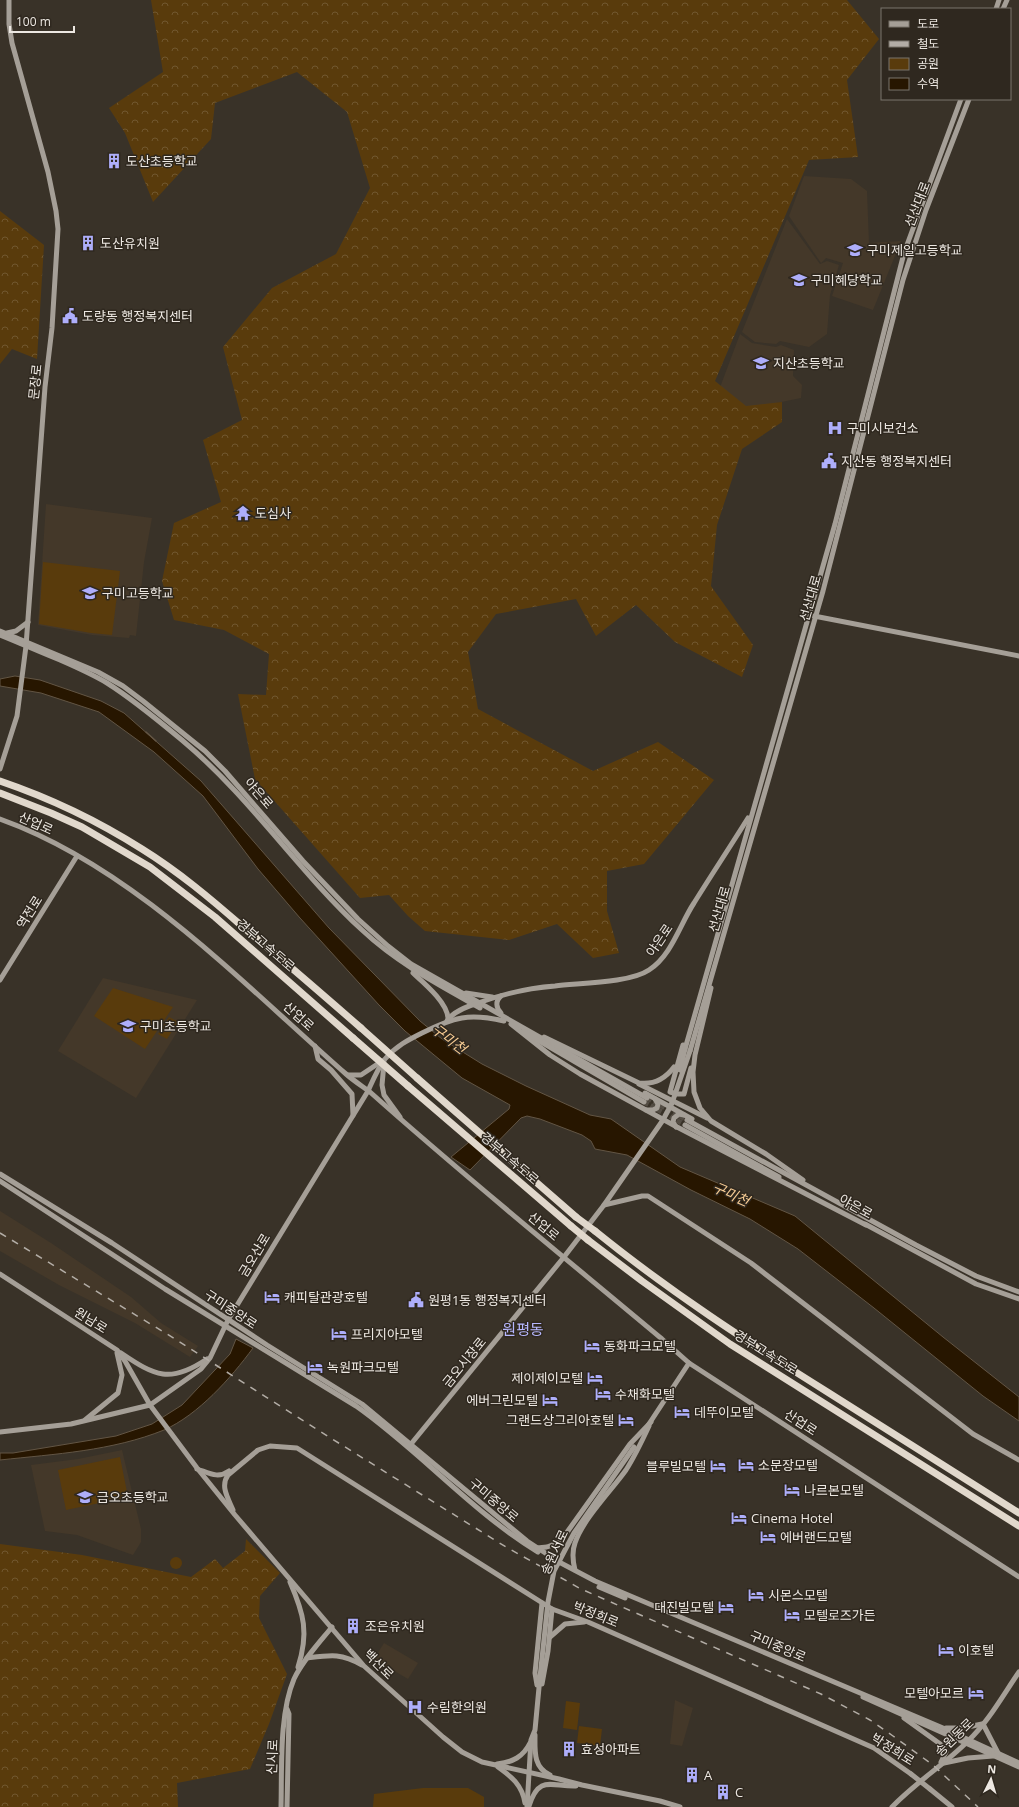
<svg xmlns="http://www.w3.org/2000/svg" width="1019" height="1807" font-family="'Open Sans','Noto Sans KR',sans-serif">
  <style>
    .built { fill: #443829 }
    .forest { fill: url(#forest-crowns) }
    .park { fill: #593b0c }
    .water { fill: #271600; stroke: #625544 }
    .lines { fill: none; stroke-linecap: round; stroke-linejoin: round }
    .stream { stroke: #625544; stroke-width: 1.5 }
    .secondary-tunnel { stroke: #544d44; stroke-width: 5; stroke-dasharray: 5 2.5; stroke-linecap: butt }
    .secondary { stroke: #a59f97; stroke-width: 5 }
    .highway { stroke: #e1d8cc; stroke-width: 7 }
    .rail { stroke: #b3ada6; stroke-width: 1.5; stroke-dasharray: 7 7; stroke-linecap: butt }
    .secondary-bridge { stroke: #a59f97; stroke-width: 5 }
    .highway-bridge { stroke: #e1d8cc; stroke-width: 7 }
    .labels { text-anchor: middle; stroke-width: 3; stroke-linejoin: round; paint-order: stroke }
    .poi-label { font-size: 13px; fill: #ede8e2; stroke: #2f281f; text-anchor: start }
    .street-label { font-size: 13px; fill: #ede8e2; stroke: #2f281f }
    .water-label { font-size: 14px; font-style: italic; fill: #f7cc94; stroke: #2f281f }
    .quarter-label { font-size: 15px; fill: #b6b7fe; stroke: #2f281f }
  </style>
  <defs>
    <pattern id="forest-crowns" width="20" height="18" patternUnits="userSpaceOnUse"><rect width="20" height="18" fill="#593b0c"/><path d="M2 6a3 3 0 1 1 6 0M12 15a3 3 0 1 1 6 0" fill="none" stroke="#71572f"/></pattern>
  </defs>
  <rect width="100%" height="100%" fill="#393228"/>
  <g class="built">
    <polygon points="804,176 851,179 867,191 869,243 901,241 873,310 832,296 843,263 826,258 821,263 789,216"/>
    <polygon points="787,219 820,264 827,261 839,265 830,295 827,334 809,347 780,341 776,344 755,342 742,332"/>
    <polygon points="740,334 752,343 776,347 781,345 794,350 793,376 802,385 801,398 747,409 719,390"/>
    <polygon points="46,504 152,518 144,562 136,636 130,635 129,638 92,635 38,625"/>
    <polygon points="103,978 197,1000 136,1098 58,1051"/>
    <polygon points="0,1211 51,1243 131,1297 161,1323 198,1346 190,1357 135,1323 59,1285 0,1251"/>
    <polygon points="122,1450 141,1529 141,1542 133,1555 77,1535 45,1531 31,1465 78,1459"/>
    <polygon points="384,1643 418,1663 408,1679 374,1659"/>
    <polygon points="675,1700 693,1708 682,1746 670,1744"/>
  </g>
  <g class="forest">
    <polygon points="151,0 847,0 879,39 847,80 858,157 809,160 715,381 746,406 782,402 782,422 742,449 717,525 711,586 753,645 742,677 675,642 636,605 596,636 576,599 496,614 468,652 478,709 593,771 658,742 714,780 644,864 607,871 607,911 619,953 593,958 557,924 509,940 425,931 408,916 389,895 360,898 255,779 238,694 266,695 269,654 224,630 174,620 162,581 174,523 221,502 203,440 242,420 223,347 272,288 336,254 370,188 347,112 297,72 215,103 211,139 153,202 125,133 109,108 163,72"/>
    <polygon points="0,211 44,245 37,359 12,349 0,364"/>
    <polygon points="246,1539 280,1573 260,1596 259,1618 287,1674 269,1724 250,1769 177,1783 178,1807 0,1807 0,1544 82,1555 191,1577 215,1559 223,1568 245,1551"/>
  </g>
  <g class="park">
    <polygon points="43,562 120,571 112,635 91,633 39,624"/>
    <polygon points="113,988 173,1007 145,1049 94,1016"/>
    <polygon points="169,1017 178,1022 167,1039 158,1034"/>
    <polygon points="120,1457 128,1497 66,1510 58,1470"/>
    <circle cx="176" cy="1563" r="6"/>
    <polygon points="566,1701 580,1703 577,1730 563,1728"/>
    <polygon points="579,1726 602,1729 600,1746 577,1743"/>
    <polygon points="423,1788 468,1788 484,1797 484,1807 373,1807 374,1794"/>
  </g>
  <g class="water">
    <polygon points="15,676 40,680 101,701 124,713 201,781 329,928 420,1021 442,1039 482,1064 526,1086 590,1115 611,1119 680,1167 795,1216 943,1337 1019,1397 1019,1421 983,1396 874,1308 798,1249 750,1219 691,1190 627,1155 595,1149 591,1141 582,1135 540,1119 527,1116 521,1118 470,1170 451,1157 509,1109 510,1105 462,1078 405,1031 379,1005 300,918 258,869 203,796 154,752 99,712 41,693 0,686 0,679"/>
    <path d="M236 1339 253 1348C231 1378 198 1415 164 1430 112 1451 55 1454 0 1460V1453H13L116 1436 152 1424 182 1405 230 1354Z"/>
  </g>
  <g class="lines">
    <polyline class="stream" points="146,732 156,741"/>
    <g class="secondary-tunnel">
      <polyline points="647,1098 687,1120"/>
      <polyline points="644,1102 685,1125"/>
    </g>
    <g class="secondary">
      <polyline points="996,9 999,0"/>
      <polyline points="1003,9 1007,0"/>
      <polyline points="814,616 1019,656"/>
      <polyline points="0,631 98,672 123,686 143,701 205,751 225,771 303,861 358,919 388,946 411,964 647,1098"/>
      <polyline points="7,633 16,631 28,622"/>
      <path d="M0 635C20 643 40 652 60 660 76 667 92 674 107 683 134 700 159 721 183 741 250 797 298 871 362 930 397 963 439 985 480 1008"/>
      <polyline points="0,769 17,716 26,646 45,387 52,328 58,229 56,211 48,172 12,43 9,24 9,0"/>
      <path d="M0 819C132 866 242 983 346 1074 354 1081 362 1086 370 1092 465 1177 564 1257 662 1339L689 1363 1019 1577"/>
      <path d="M413 973C424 983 448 1003 448 1019"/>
      <polyline points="0,980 77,856"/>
      <polyline points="711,988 695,1055 693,1072 694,1092 700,1108 711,1121 766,1154 803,1180"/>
      <polyline points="466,993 492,997"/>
      <path d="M501 996C495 1001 496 1008 501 1013"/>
      <path d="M447 1021C453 1012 468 1006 478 1003 503 994 528 988 555 986 579 983 630 983 649 970 672 955 680 924 694 903 712 874 730 847 748 818"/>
      <polyline points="511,1024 550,1055 580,1074 677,1127 866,1225"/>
      <polyline points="524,1032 644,1102"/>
      <path d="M544 1037 639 1083C654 1085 665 1079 674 1067"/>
      <polyline points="683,1045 670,1092 677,1094 684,1094 691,1068"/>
      <polyline points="315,1046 318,1059 331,1070 352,1094 353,1115"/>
      <polyline points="685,1049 835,524 904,253 961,99"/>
      <polyline points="690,1051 823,591 903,280 926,210 969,99"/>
      <polyline points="384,1063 382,1085 384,1095 400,1117"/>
      <polyline points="348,1075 361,1075 382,1061"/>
      <polyline points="639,1084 707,1118"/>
      <polyline points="645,1093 692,1119"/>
      <polyline points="646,1110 653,1110 657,1108 658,1104 655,1099"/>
      <polyline points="687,1120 916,1245 976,1276 1019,1292"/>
      <polyline points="685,1125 779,1177"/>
      <polyline points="676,1127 673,1122 674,1118 679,1114 684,1115"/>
      <polyline points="0,1174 112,1243 267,1345 362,1404 527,1541 559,1562 595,1581 943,1728 1019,1763"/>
      <path d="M0 1181 165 1289 356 1406C420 1451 472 1512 538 1552"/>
      <polyline points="604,1205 642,1196 648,1196 751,1263 973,1434 1019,1460"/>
      <polyline points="865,1224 976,1284 1019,1299"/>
      <polyline points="0,1274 117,1350 125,1361 150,1405 197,1468 235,1515 364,1666 443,1737 462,1752 482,1762 559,1779 582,1785 660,1801 680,1807"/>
      <path d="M121 1353C155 1376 170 1384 207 1359"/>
      <polyline points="85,1420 118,1393 122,1375 117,1353"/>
      <polyline points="649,1424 689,1363"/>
      <path d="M0 1432 71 1424 150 1405 201 1369 210 1358 228 1320 368 1091C373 1080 378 1068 385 1059 396 1046 408 1040 422 1033 454 1017 469 1013 504 1021"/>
      <polyline points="411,1444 564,1257 604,1205 663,1120 672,1103"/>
      <path d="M197 1469C209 1473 218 1479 229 1471"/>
      <path d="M233 1510C228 1498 220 1486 228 1475L258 1450 270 1446 297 1448 552 1609 588 1622 874 1748 911 1774"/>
      <polyline points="537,1548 547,1547 560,1542 630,1444 651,1422"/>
      <path d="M575 1570C573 1562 572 1551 575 1543 583 1519 611 1491 626 1470 635 1456 642 1441 649 1426"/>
      <path d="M290 1582C304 1614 309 1633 298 1667"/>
      <polyline points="599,1587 625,1598"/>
      <polyline points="550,1637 565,1624 584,1622"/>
      <path d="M307 1658C331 1655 341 1653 362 1665"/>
      <polyline points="542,1684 548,1651 552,1609"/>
      <polyline points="537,1685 535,1673 542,1603"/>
      <polyline points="863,1697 1019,1767"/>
      <polyline points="904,1718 943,1746 946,1752 941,1762"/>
      <polyline points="983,1724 998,1753"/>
      <polyline points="946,1728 963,1728 982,1724"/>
      <path d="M535 1735C535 1751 533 1767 550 1775"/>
      <polyline points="944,1763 968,1758 993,1756"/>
      <path d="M497 1764C513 1762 523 1757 530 1743"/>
      <path d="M498 1767C512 1777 522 1785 525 1803"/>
      <polyline points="930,1789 952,1807"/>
      <path d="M529 1806C539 1774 552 1787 576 1786"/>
      <path d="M281 1807C282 1769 279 1714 294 1679 303 1660 319 1643 332 1627"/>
      <polyline points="287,1807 289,1714 287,1709"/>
      <polyline points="527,1807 531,1740 535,1730 540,1677"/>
      <path d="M892 1807C916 1782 944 1765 968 1741 989 1721 1003 1695 1019 1672"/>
    </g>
    <g class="highway">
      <path d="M0 781C50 798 98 821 142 849 179 872 211 899 243 927 283 960 322 994 361 1028"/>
      <polyline points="0,793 51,813 82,827 150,867 215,917 353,1038"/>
      <polyline points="417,1078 576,1217"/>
      <polyline points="408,1086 571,1226"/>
      <path d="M595 1231C669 1291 749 1343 829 1393 892 1433 956 1473 1019 1513"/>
      <polyline points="588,1240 642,1281 730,1344 1019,1526"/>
    </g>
    <polyline class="rail" points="0,1233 167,1334 329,1437 506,1547 581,1589 821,1694 870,1720 893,1736 933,1765 978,1807"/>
    <g class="secondary-bridge">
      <polyline points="680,1070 685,1049"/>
      <polyline points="672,1103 690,1051"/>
      <polyline points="540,1677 548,1602 554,1571 574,1533 634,1447"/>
      <polyline points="911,1774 930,1789"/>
    </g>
    <g class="highway-bridge">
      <polyline points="361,1028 417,1078"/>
      <polyline points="353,1038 408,1086"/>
      <polyline points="576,1217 595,1231"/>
      <polyline points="571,1226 588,1240"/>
    </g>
  </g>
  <defs>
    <symbol id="building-bare" viewBox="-9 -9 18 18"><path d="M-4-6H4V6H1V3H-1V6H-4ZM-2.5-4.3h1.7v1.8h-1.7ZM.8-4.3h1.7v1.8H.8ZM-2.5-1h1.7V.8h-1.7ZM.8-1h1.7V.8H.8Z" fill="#aeaefb" stroke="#2f281f" stroke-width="2.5" paint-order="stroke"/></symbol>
    <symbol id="school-bare" viewBox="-9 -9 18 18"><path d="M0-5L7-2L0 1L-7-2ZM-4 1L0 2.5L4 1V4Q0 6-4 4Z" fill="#aeaefb" stroke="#2f281f" stroke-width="2.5" paint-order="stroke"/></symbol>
    <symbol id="civic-bare" viewBox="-9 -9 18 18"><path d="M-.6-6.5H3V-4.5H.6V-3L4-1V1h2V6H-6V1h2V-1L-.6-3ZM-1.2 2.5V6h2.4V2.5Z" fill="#aeaefb" stroke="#2f281f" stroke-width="2.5" paint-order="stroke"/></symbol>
    <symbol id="hospital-bare" viewBox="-9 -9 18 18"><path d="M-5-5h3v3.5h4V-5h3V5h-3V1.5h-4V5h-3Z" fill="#aeaefb" stroke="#2f281f" stroke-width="2.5" paint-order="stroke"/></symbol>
    <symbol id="temple-bare" viewBox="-9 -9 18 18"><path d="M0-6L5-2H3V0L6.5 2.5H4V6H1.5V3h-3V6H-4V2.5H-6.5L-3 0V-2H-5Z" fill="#aeaefb" stroke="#2f281f" stroke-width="2.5" paint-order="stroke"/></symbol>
    <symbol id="hotel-bare" viewBox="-9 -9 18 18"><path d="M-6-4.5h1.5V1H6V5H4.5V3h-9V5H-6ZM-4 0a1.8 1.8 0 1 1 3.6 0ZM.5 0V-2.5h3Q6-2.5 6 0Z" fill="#aeaefb" stroke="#2f281f" stroke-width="2.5" paint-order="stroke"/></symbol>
  </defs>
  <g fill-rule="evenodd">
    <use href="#building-bare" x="103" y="150" width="22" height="22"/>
    <use href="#building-bare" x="77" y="232" width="22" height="22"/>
    <use href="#school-bare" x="844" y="239" width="22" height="22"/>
    <use href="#school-bare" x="788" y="269" width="22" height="22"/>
    <use href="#civic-bare" x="59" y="305" width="22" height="22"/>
    <use href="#school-bare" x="750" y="352" width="22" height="22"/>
    <use href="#hospital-bare" x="824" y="417" width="22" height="22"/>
    <use href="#civic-bare" x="818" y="450" width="22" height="22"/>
    <use href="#temple-bare" x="232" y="502" width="22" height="22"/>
    <use href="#school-bare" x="79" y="582" width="22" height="22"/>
    <use href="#school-bare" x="117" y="1015" width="22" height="22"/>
    <use href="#hotel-bare" x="261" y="1286" width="22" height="22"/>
    <use href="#civic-bare" x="405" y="1289" width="22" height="22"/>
    <use href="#hotel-bare" x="328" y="1323" width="22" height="22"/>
    <use href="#hotel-bare" x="581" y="1335" width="22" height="22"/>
    <use href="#hotel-bare" x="304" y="1356" width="22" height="22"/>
    <use href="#hotel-bare" x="584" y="1367" width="22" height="22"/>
    <use href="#hotel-bare" x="592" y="1383" width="22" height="22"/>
    <use href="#hotel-bare" x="539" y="1389" width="22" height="22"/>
    <use href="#hotel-bare" x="671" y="1401" width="22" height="22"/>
    <use href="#hotel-bare" x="615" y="1409" width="22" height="22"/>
    <use href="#hotel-bare" x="735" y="1454" width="22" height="22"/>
    <use href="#hotel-bare" x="707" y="1455" width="22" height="22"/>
    <use href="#hotel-bare" x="781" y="1479" width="22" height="22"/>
    <use href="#school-bare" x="74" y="1486" width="22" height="22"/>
    <use href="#hotel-bare" x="728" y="1507" width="22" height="22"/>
    <use href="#hotel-bare" x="757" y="1526" width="22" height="22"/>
    <use href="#hotel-bare" x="745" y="1584" width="22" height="22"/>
    <use href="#hotel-bare" x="715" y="1596" width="22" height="22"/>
    <use href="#hotel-bare" x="781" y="1604" width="22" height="22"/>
    <use href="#building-bare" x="342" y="1615" width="22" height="22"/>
    <use href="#hotel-bare" x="935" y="1639" width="22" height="22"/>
    <use href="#hotel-bare" x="965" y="1682" width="22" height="22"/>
    <use href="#hospital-bare" x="404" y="1696" width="22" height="22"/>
    <use href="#building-bare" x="558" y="1738" width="22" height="22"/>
    <use href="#building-bare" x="681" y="1764" width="22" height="22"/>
    <use href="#building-bare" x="712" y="1781" width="22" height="22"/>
  </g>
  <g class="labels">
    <g class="poi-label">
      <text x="126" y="166">도산초등학교</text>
      <text x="100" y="248">도산유치원</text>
      <text x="867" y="255">구미제일고등학교</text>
      <text x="811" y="285">구미혜당학교</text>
      <text x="82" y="321">도량동 행정복지센터</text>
      <text x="773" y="368">지산초등학교</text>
      <text x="847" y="433">구미시보건소</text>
      <text x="841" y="466">지산동 행정복지센터</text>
      <text x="255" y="518">도심사</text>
      <text x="102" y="598">구미고등학교</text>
      <text x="140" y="1031">구미초등학교</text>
      <text x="284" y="1302">캐피탈관광호텔</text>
      <text x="428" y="1305">원평1동 행정복지센터</text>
      <text x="351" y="1339">프리지아모텔</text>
      <text x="604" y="1351">동화파크모텔</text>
      <text x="327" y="1372">녹원파크모텔</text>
      <text x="583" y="1383" text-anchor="end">제이제이모텔</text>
      <text x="615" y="1399">수채화모텔</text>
      <text x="538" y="1405" text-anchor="end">에버그린모텔</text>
      <text x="694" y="1417">데뚜이모텔</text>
      <text x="614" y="1425" text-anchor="end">그랜드상그리아호텔</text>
      <text x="758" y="1470">소문장모텔</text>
      <text x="706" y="1471" text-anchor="end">블루빌모텔</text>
      <text x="804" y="1495">나르본모텔</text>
      <text x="97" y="1502">금오초등학교</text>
      <text x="751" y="1523">Cinema Hotel</text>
      <text x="780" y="1542">에버랜드모텔</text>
      <text x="768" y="1600">시몬스모텔</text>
      <text x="714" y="1612" text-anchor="end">대진빌모텔</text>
      <text x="804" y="1620">모텔로즈가든</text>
      <text x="365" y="1631">조은유치원</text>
      <text x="958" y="1655">이호텔</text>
      <text x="964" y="1698" text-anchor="end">모텔아모르</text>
      <text x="427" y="1712">수림한의원</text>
      <text x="581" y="1754">효성아파트</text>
      <text x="704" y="1780">A</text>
      <text x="735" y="1797">C</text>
    </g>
    <g class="street-label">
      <text transform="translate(917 204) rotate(-69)" y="5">선산대로</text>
      <text transform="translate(35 382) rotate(-84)" y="5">문장로</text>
      <text transform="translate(810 598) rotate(-74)" y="5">선산대로</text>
      <text transform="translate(259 793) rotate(49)" y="5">야은로</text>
      <text transform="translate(36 823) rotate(24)" y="5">산업로</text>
      <text transform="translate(719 909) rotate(-74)" y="5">선산대로</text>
      <text transform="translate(29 912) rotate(-58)" y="5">역전로</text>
      <text transform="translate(659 940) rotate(-56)" y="5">야은로</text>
      <text transform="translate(266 945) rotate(41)" y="5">경부고속도로</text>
      <text transform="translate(299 1016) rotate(42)" y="5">산업로</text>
      <text transform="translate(510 1158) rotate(41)" y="5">경부고속도로</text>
      <text transform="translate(856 1206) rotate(29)" y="5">야은로</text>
      <text transform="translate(544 1226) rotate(40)" y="5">산업로</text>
      <text transform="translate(254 1255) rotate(-59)" y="5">금오산로</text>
      <text transform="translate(231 1309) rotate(33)" y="5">구미중앙로</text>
      <text transform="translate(91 1320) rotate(32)" y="5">원남로</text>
      <text transform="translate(766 1352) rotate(32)" y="5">경부고속도로</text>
      <text transform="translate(464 1362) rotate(-51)" y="5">금오시장로</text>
      <text transform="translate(801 1422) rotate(33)" y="5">산업로</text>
      <text transform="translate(494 1500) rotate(40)" y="5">구미중앙로</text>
      <text transform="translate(554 1552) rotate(-65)" y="5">송원서로</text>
      <text transform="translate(596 1614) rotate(22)" y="5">박정희로</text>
      <text transform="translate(778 1646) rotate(23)" y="5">구미중앙로</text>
      <text transform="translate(379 1664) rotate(45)" y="5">백산로</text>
      <text transform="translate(954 1737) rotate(-44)" y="5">송원동로</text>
      <text transform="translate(893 1749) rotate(32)" y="5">박정희로</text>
      <text transform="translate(272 1757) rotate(-88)" y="5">신시로</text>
    </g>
    <g class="water-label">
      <text transform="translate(449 1039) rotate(37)" y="5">구미천</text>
      <text transform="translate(731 1194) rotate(24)" y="5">구미천</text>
    </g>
    <g class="quarter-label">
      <text x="523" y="1335">원평동</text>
    </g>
  </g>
  <rect x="881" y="8" width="130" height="92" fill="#2f281f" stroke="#7b756d"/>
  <rect x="889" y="21" width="20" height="6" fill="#a59f97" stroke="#7b756d"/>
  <text x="917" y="28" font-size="12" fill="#ede8e2">도로</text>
  <rect x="889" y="41" width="20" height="6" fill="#b3ada6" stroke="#7b756d"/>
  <text x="917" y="48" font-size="12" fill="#ede8e2">철도</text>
  <rect x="889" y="58" width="20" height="12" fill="#593b0c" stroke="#7b756d"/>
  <text x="917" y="68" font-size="12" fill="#ede8e2">공원</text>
  <rect x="889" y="78" width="20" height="12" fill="#271600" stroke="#7b756d"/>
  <text x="917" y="88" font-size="12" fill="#ede8e2">수역</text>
  <g transform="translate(991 1779) rotate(5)" stroke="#2f281f" stroke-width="3" paint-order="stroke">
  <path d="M0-3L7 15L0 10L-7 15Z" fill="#ede8e2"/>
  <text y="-6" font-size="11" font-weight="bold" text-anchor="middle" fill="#ede8e2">N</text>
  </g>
  <path d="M10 26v6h64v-6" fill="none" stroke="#ede8e2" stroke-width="2"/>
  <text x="16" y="26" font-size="12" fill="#ede8e2" stroke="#2f281f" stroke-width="3" paint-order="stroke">100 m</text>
</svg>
